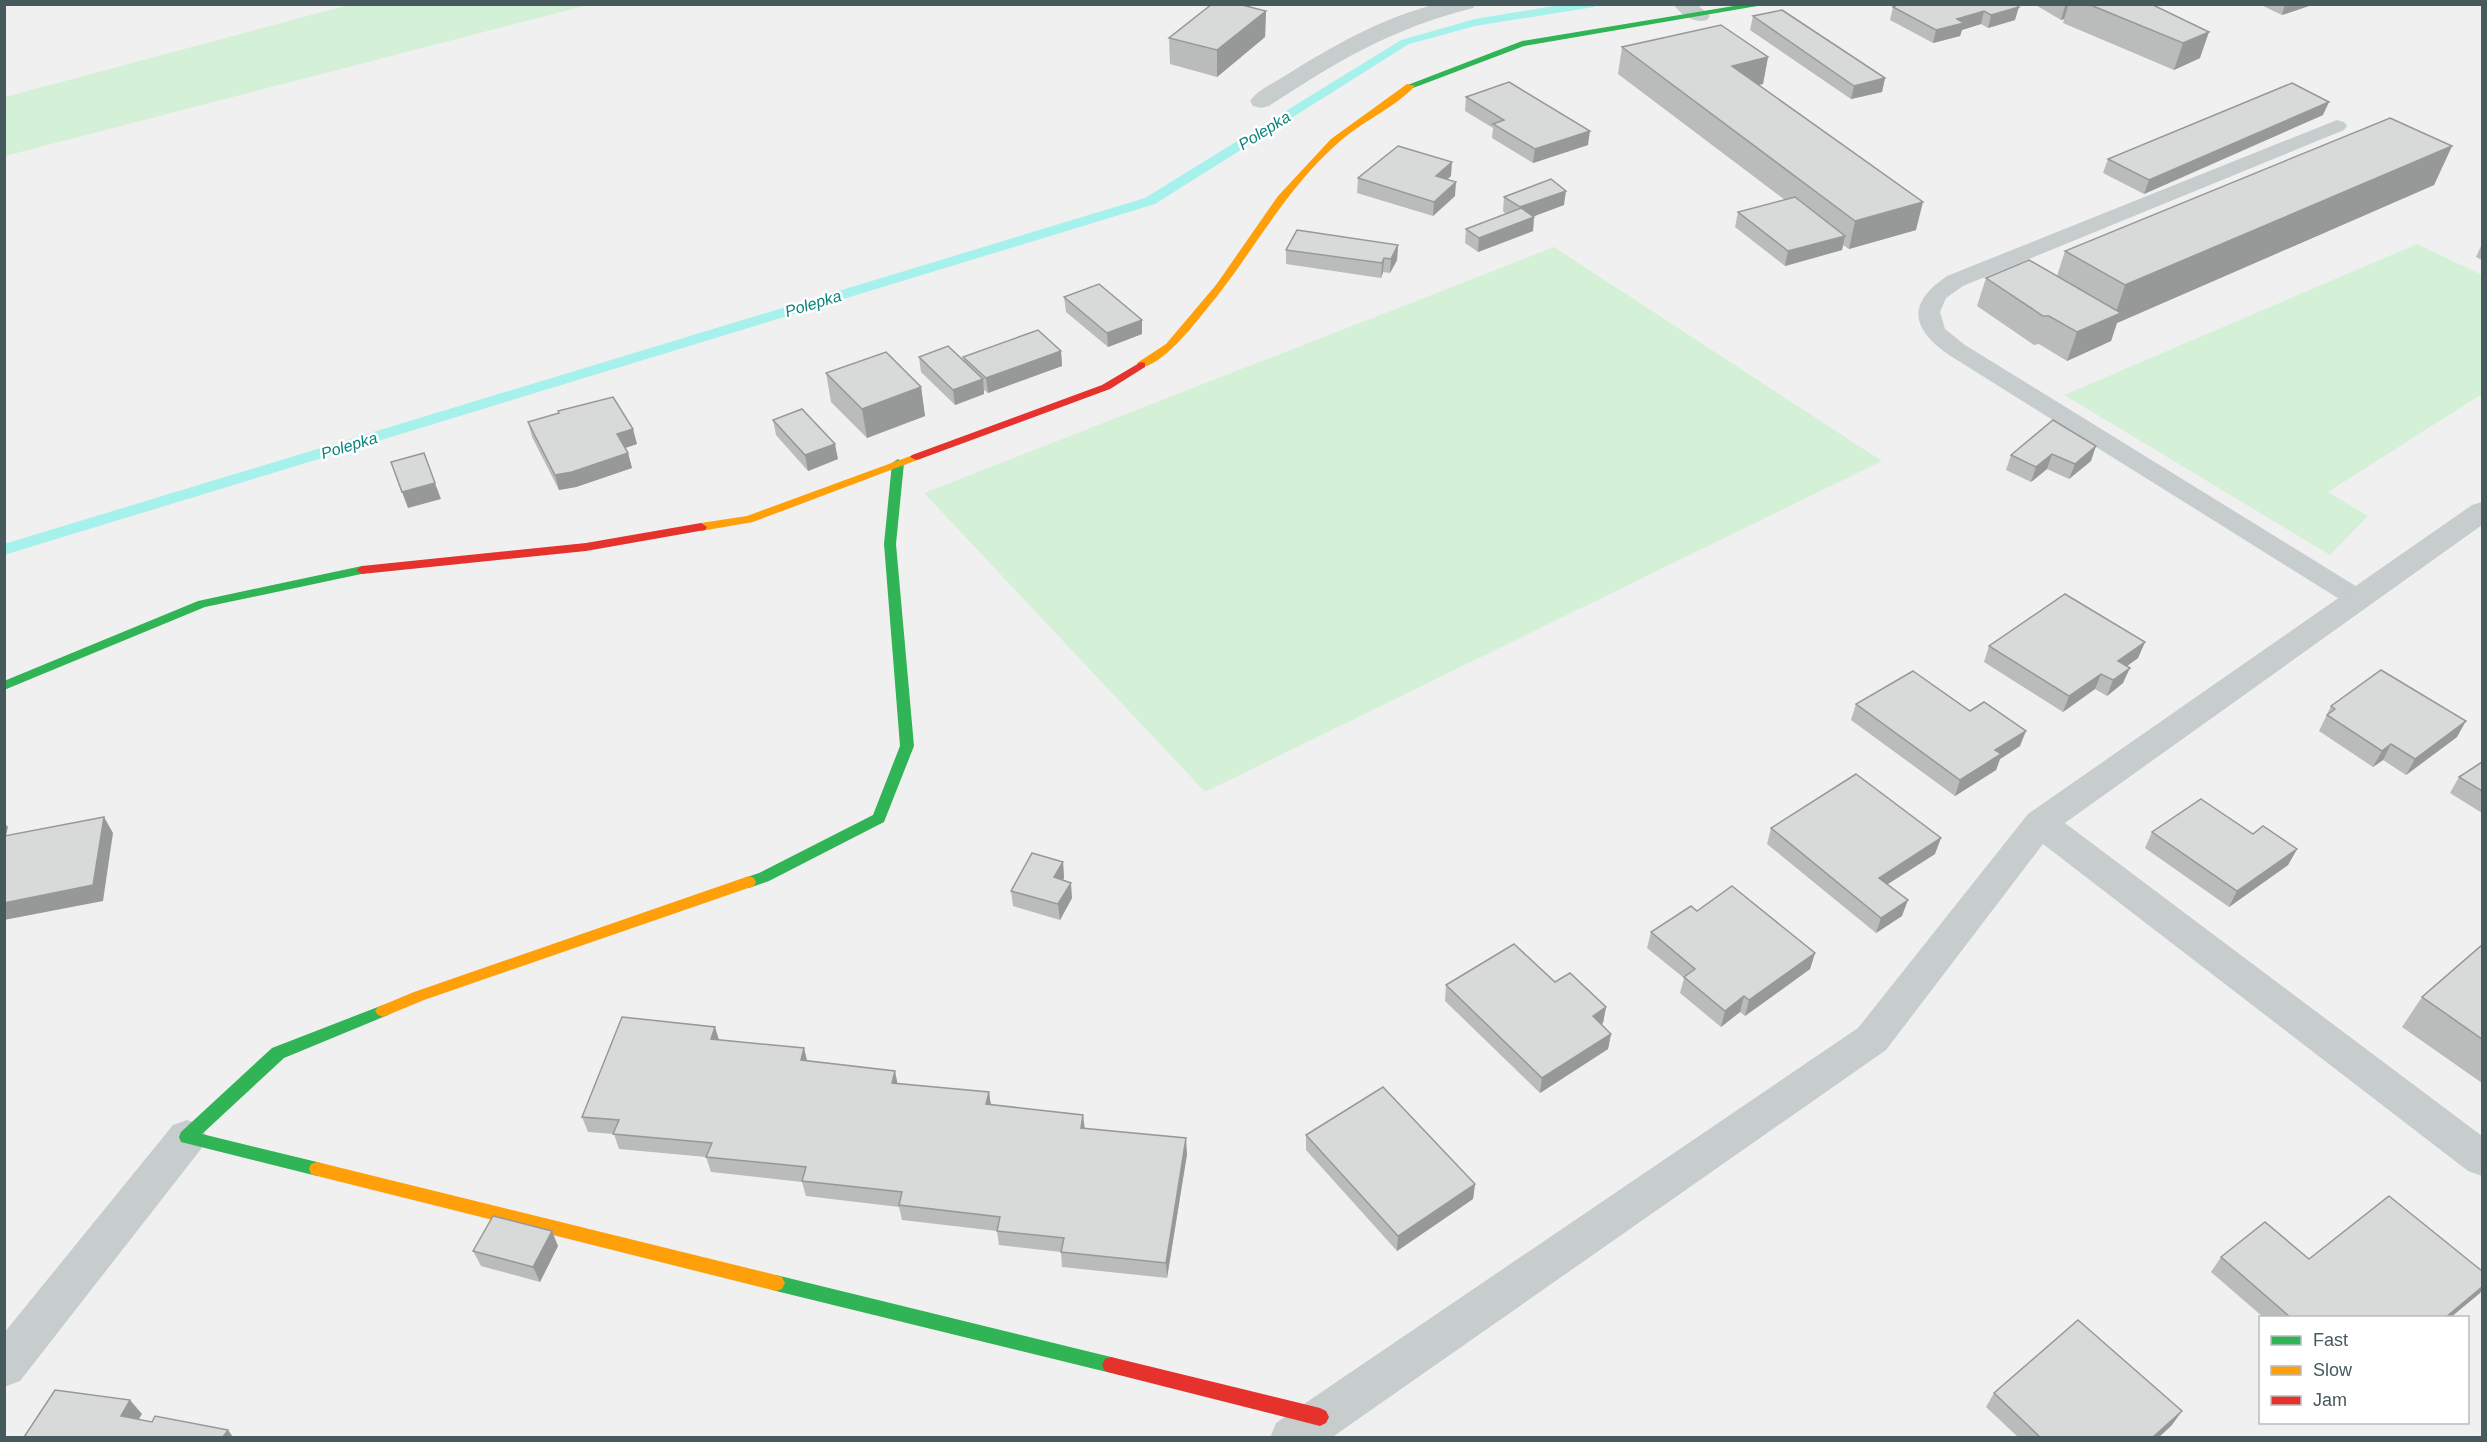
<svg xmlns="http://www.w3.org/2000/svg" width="2487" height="1442" font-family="Arial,sans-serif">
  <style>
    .green { fill: #d4f1d7 }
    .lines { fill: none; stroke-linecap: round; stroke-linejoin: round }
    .stream { fill: #a6f1ec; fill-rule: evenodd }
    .lane { fill: #c7cccd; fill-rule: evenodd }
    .street { fill: #c7cccd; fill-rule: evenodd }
    .fast { fill: #30b455; fill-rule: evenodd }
    .slow { fill: #ff9f0a; fill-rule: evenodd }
    .jam { fill: #e5322d; fill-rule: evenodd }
    .wall { fill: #babbbb }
    .shaded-wall { fill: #979898 }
    .building { fill: #d8d9d9; stroke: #979898; stroke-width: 1.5 }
    .labels { text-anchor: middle; stroke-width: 5; stroke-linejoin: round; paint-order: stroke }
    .far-water-label { font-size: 16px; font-style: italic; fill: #08837b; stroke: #fff }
  </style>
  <rect width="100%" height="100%" fill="#f1f0f0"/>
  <g class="green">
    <polygon points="352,4 588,5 5,156 5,97"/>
    <polygon points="2417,244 2482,275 2482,394 2328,492 2368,516 2330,555 2064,395"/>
    <polygon points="1554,247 1882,461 1205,792 924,493"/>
  </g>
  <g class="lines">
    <polygon class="stream" points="1566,4 1599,4 1594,7 1475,26 1409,44 1155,204 4,555 4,544 1145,198 1401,40 1475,19"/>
    <path class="lane" d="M2337 120 2344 122 2347 126 2344 130 1963 286 1946 298 1940 312 1945 329 1965 345 2367 593 2371 599 2367 605 2358 608 2349 605 1949 355C1910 328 1907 303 1947 276Z"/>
    <g class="street">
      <path d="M1437 4H1476L1473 8C1391 29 1339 60 1269 106L1261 108 1253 106 1250 101C1257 90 1272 84 1283 77 1331 47 1381 18 1437 4Z"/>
      <path d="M1673 4H1697L1710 16 1707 20C1694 24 1681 15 1673 4Z"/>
      <polygon points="2482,502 2482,525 2065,823 2482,1136 2482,1176 2468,1171 2043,844 1886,1050 1331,1438 1270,1438 1276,1423 1858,1028 2028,814 2472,505"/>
      <polygon points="187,1120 201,1125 207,1137 201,1149 20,1381 4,1387 4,1333 173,1125"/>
    </g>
    <g class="fast">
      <polygon points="1746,4 1769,4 1524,46 1413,88 1405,86 1522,41"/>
      <polygon points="898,459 904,463 896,544 914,746 884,822 769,881 749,888 744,886 742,882 744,878 759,873 873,815 900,746 884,544 892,463"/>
      <polygon points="362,566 368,570 366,573 205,607 4,690 4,681 198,601"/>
      <polygon points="383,1005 388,1007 391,1011 388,1015 284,1058 202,1134 317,1162 323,1164 325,1169 323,1174 317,1176 181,1142 179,1137 181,1132 272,1048"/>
      <polygon points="776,1275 1111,1357 1117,1359 1120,1365 1117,1371 1111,1373 776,1291 770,1289 767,1283 770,1277"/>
    </g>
    <g class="slow">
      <path d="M1407 84 1415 86C1393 109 1361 122 1338 143 1283 191 1251 257 1205 311 1193 326 1158 371 1137 367V363L1166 344 1216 285 1278 196 1331 139Z"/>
      <polygon points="916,454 920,455 922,457 920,459 753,522 701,531 695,527 701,523 747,516"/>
      <polygon points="749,876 754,878 756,882 754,886 424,1000 383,1017 378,1015 375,1011 378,1007 414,992"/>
      <polygon points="317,1162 776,1275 782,1277 785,1283 782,1289 776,1291 317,1176 311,1174 309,1169 311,1164"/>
    </g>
    <g class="jam">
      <polygon points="1141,362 1145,363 1145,367 1110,389 920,459 916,460 910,457 912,455 1102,385"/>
      <polygon points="701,523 707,527 705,530 586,551 362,574 356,570 362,566 586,543"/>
      <polygon points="1111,1357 1320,1408 1326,1411 1329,1417 1326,1423 1320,1426 1111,1373 1105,1371 1102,1365 1105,1359"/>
    </g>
  </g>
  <g class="wall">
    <polygon points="2015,4 2015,20 1988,28 1981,24 1962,30 1960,36 1933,43 1890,20 1893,7"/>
    <polygon points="2034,4 2151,4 2200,58 2174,70 2063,23 2064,19 2061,20"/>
    <polygon points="2259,4 2309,4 2309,6 2282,15"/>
    <polygon points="1266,11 1265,37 1217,77 1170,64 1169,38"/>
    <polygon points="1753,16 1885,78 1882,92 1851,99 1750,30"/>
    <polygon points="1622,47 1768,57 1763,84 1759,85 1916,230 1849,249 1843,245 1842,250 1785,266 1735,227 1738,212 1785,200 1618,74"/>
    <polygon points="1466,97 1588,145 1533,163 1492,138 1493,128 1465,111"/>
    <polygon points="2323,115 2144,194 2103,173 2108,159"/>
    <polygon points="2452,146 2434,185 2117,323 2111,341 2067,361 2039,344 2034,345 1977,306 1986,278 2057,276 2065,251"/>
    <polygon points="1451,176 1447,180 1455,196 1433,216 1357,193 1358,178"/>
    <polygon points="1504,197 1564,205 1534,216 1533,231 1478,252 1465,243 1466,229 1506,214 1503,211"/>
    <polygon points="2482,244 2482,260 2476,257"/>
    <polygon points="1398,245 1397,260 1390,273 1383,272 1381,278 1286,264 1286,250"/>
    <polygon points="1064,297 1142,320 1142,334 1108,347 1066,312"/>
    <polygon points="1061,351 1062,366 988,393 984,390 984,394 955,405 921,372 919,357 964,360 963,357"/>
    <polygon points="826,373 921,387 925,416 867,438 831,402"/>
    <polygon points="773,420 838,459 808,471 776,435"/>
    <polygon points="2053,420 2091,461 2069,479 2047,469 2031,482 2006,470 2011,455"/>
    <polygon points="528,422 637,444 625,448 628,453 632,468 576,487 559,490 532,437"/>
    <polygon points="2145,642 2138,658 2127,666 2123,683 2107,696 2095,689 2063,712 1984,662 1989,646"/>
    <polygon points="1856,704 2020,746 2000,759 1996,770 1955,796 1851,720"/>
    <polygon points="2331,706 2457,737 2406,775 2383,760 2373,767 2319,731"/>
    <polygon points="2482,762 2482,813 2450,793 2459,777"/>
    <polygon points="1771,828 1935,854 1887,884 1902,916 1876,933 1767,844"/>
    <polygon points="2152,832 2253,834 2297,849 2288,865 2229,907 2145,848"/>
    <polygon points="1063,862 1064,878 1063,880 1072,898 1060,920 1013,906 1011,891"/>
    <polygon points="1697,911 1815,953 1810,969 1745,1016 1740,1012 1721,1027 1680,993 1684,978 1647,948 1651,932"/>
    <polygon points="2482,945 2482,1083 2402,1027 2422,997"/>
    <polygon points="1555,982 1606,1007 1603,1023 1601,1024 1611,1034 1608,1049 1540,1093 1445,1001 1446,985"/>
    <polygon points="719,1040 897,1084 989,1092 991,1105 1187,1154 1167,1278 1062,1267 1061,1252 999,1245 997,1231 902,1220 899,1207 806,1196 802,1182 711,1172 706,1157 619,1149 614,1134 588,1132 582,1117"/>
    <polygon points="1306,1135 1475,1184 1473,1199 1397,1251 1306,1150"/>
    <polygon points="558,1246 540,1282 481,1266 473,1251"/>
    <polygon points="2221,1257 2309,1259 2480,1293 2451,1317 2263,1317 2211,1272"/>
    <polygon points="1994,1393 2172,1425 2159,1437 2018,1437 1986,1407"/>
  </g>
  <g class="shaded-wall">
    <polygon points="2285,4 2309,4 2309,6 2282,15"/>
    <polygon points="2065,6 2068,6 2064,19 2061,20"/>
    <polygon points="2019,7 2015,20 1988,28 1991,15"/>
    <polygon points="1266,11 1265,37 1217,77 1217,50"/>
    <polygon points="1984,11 1981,24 1962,30 1960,36 1933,43 1936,30 1957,19"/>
    <polygon points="2209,32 2200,58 2174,70 2183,43"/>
    <polygon points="1768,57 1763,84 1727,92 1732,66"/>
    <polygon points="1885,78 1882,92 1851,99 1854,86"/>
    <polygon points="2329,102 2323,115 2144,194 2149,180"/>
    <polygon points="1590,131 1588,145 1533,163 1535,149"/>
    <polygon points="2452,146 2434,185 2117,323 2111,341 2067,361 2077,332 2115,315 2125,285"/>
    <polygon points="1452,162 1451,176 1435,190 1436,176"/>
    <polygon points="1456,182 1455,196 1433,216 1434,202"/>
    <polygon points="1566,191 1564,205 1519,222 1520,207"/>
    <polygon points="1923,202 1916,230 1849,249 1855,221"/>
    <polygon points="1534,217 1533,231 1478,252 1479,238"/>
    <polygon points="1845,236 1842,250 1785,266 1788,251"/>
    <polygon points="1398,245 1397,260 1390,273 1391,259"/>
    <polygon points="1384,258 1383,272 1381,278 1382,263"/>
    <polygon points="1142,320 1142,334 1108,347 1107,333"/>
    <polygon points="1061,351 1062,366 988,393 986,378"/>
    <polygon points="983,379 984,394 955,405 953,390"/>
    <polygon points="921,387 925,416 867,438 862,409"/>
    <polygon points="633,429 637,444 622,449 617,434"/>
    <polygon points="835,444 838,459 808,471 805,455"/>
    <polygon points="2096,446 2091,461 2069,479 2075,464"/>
    <polygon points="628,453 632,468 576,487 559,490 555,475"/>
    <polygon points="2052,454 2047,469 2031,482 2036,467"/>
    <polygon points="435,483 441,499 408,508 402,492"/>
    <polygon points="2145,642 2138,658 2112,677 2118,661"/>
    <polygon points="2130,668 2123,683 2107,696 2113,680"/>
    <polygon points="2101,674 2095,689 2063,712 2069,696"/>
    <polygon points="2466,721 2457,737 2406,775 2415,759"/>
    <polygon points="2026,731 2020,746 2000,759 1996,770 1955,796 1960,780 1995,750"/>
    <polygon points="2391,744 2383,760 2373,767 2382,751"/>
    <polygon points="104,817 113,833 103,901 4,920 4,903"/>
    <polygon points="4,822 8,827 4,844"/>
    <polygon points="1941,838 1935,854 1874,893 1879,878"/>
    <polygon points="2297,849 2288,865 2229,907 2237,891"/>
    <polygon points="1063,862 1064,878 1055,893 1054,877"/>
    <polygon points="1071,883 1072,898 1060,920 1058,904"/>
    <polygon points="1908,900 1902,916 1876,933 1881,918"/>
    <polygon points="1815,953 1810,969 1745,1016 1749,1000"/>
    <polygon points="1744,996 1740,1012 1721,1027 1725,1011"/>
    <polygon points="1606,1007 1603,1023 1589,1031 1593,1016"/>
    <polygon points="715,1027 720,1043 711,1039"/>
    <polygon points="1611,1034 1608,1049 1540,1093 1542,1078"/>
    <polygon points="804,1048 808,1064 801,1060"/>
    <polygon points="895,1071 898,1086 892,1083"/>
    <polygon points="989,1092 991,1107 986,1104"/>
    <polygon points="1083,1115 1085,1130 1081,1128"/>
    <polygon points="1186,1138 1187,1154 1167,1278 1166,1263"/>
    <polygon points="1475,1184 1473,1199 1397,1251 1398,1236"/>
    <polygon points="552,1231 558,1246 540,1282 533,1267"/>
    <polygon points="2482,1287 2482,1290 2480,1293 2451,1317 2446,1317"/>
    <polygon points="130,1400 142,1414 132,1430 121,1416"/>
    <polygon points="2182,1411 2172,1425 2159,1437 2153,1437"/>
    <polygon points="228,1430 233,1437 223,1437"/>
  </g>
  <g class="building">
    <polygon points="1212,4 1238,4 1266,11 1217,50 1169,38"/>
    <polygon points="1899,4 2015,4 2019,7 1991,15 1984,11 1957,19 1964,23 1936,30 1893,7"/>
    <polygon points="2088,4 2151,4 2209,32 2183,43"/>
    <polygon points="1782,10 1885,78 1854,86 1753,16"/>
    <polygon points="1721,25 1768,57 1732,66 1923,202 1855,221 1622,47"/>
    <polygon points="1509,82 1590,131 1535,149 1493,124 1504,120 1466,97"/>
    <polygon points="2292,83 2329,102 2149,180 2108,159"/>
    <polygon points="2390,118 2452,146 2125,285 2065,251"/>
    <polygon points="1398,146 1452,162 1436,176 1456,182 1434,202 1358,178"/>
    <polygon points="1551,179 1566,191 1520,207 1504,197"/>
    <polygon points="1795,197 1845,236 1788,251 1738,212"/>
    <polygon points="1521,208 1534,217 1479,238 1466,229"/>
    <polygon points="1297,230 1398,245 1391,259 1384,258 1382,263 1286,250"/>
    <polygon points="2029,260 2121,313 2077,332 2049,316 2043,316 1986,278"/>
    <polygon points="1099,284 1142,320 1107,333 1064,297"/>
    <polygon points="1038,330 1061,351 986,378 963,357"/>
    <polygon points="948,346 983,379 953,390 919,357"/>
    <polygon points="886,352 921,387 862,409 826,373"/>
    <polygon points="613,397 633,429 617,434 628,453 572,472 555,475 528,422 559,413 558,411"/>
    <polygon points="802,409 835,444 805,455 773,420"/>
    <polygon points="2053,420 2096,446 2075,464 2052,454 2036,467 2011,455"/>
    <polygon points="424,453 435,483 402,492 391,462"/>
    <polygon points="2065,594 2145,642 2118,661 2130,668 2113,680 2101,674 2069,696 1989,646"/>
    <polygon points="2381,670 2466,721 2415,759 2391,744 2382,751 2327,715 2335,709 2331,706"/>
    <polygon points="1913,671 1970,711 1984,702 2026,731 1995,750 2001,754 1960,780 1856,704"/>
    <polygon points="2482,762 2482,791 2459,777"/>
    <polygon points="1856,774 1941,838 1879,878 1908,900 1881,918 1771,828"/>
    <polygon points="2201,799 2253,834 2263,826 2297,849 2237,891 2152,832"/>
    <polygon points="104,817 93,885 4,903 4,836"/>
    <polygon points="1032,853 1063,862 1054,877 1071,883 1058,904 1011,891"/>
    <polygon points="1732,886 1815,953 1749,1000 1744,996 1725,1011 1684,977 1695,969 1651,932 1691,906 1697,911"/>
    <polygon points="1514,944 1555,982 1570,973 1606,1007 1593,1016 1611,1034 1542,1078 1446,985"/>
    <polygon points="2482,945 2482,1039 2422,997"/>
    <polygon points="622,1017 715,1027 711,1039 804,1048 801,1060 895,1071 892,1083 989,1092 986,1104 1083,1115 1081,1128 1186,1138 1166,1263 1061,1252 1064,1238 997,1231 1000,1217 899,1205 902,1192 802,1181 806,1167 706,1157 712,1143 613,1134 619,1120 582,1117"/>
    <polygon points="1383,1087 1475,1184 1398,1236 1306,1135"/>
    <polygon points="2389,1196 2482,1271 2482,1287 2446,1317 2290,1317 2221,1257 2265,1222 2309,1259"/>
    <polygon points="493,1216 552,1231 533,1267 473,1251"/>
    <polygon points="2078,1320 2182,1411 2153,1437 2040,1437 1994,1393"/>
    <polygon points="55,1390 130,1400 121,1416 152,1422 155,1416 228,1430 223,1437 24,1437"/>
  </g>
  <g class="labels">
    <g class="far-water-label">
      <text transform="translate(1264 130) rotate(-32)" y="6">Polepka</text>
      <text transform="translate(813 303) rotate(-17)" y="6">Polepka</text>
      <text transform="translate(349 445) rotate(-17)" y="6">Polepka</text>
    </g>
  </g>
  <rect width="2487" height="1442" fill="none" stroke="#465a5e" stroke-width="12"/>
  <rect x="2259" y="1316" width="210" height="108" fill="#ffffff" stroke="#b5bdbf" stroke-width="1.5"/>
  <rect x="2271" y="1336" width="30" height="9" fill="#30b455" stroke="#b5bdbf" stroke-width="1.5"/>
  <text x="2313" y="1346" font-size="18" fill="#465a5e">Fast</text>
  <rect x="2271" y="1366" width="30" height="9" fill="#ff9f0a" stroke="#b5bdbf" stroke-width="1.5"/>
  <text x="2313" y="1376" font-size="18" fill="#465a5e">Slow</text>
  <rect x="2271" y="1396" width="30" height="9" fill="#e5322d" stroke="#b5bdbf" stroke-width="1.5"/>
  <text x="2313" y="1406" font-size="18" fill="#465a5e">Jam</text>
</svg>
